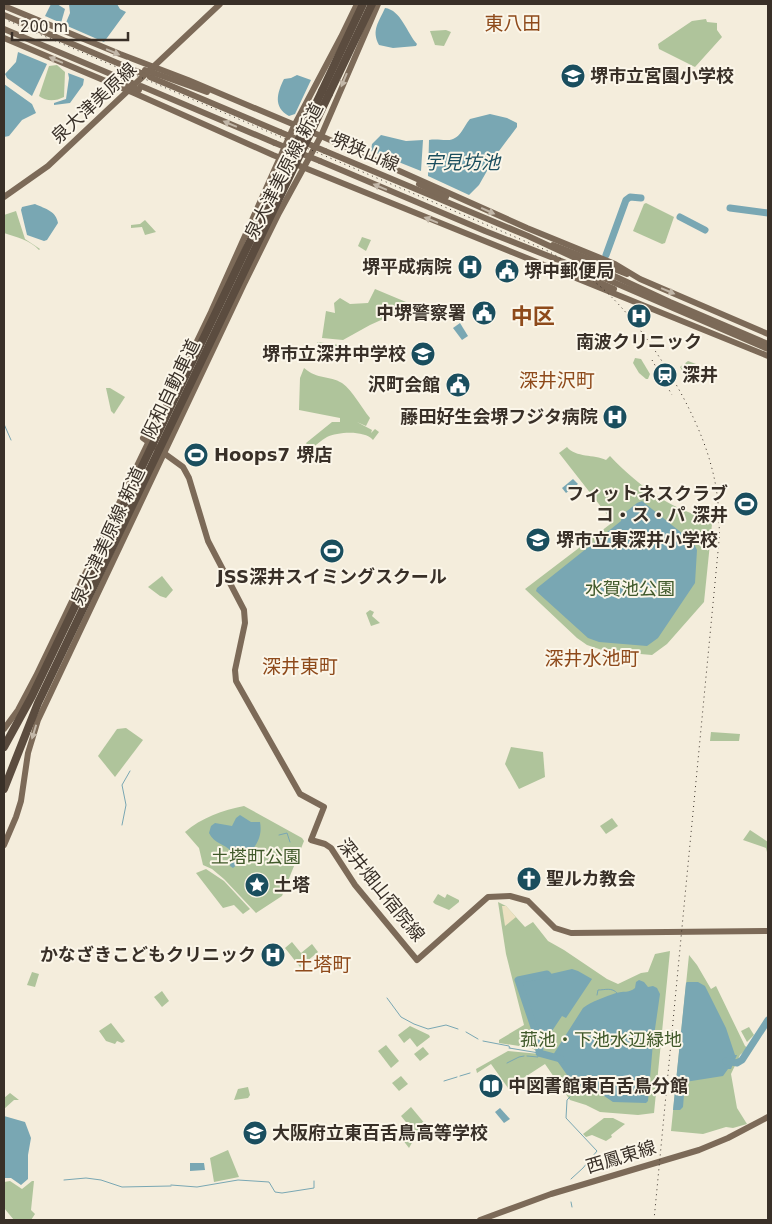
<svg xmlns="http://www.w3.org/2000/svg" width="772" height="1224" font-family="'DejaVu Sans','Noto Sans JP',sans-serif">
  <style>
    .green { fill: #afc49b }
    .plaza { fill: #ede1c2 }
    .water { fill: #79a7b3 }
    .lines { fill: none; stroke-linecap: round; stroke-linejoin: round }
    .stream { stroke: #79a7b3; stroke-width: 1 }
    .river { stroke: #79a7b3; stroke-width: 7 }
    .major { stroke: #7c6a58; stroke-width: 6 }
    .highway { stroke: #5b4c3f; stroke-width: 8 }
    .rail { stroke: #393028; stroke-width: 1; stroke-dasharray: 1 4; stroke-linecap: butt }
    .major-bridge { stroke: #7c6a58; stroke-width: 6 }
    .highway-bridge { stroke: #5b4c3f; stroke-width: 8 }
    .oneway { fill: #c2b7a8 }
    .labels { text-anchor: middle; stroke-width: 4; stroke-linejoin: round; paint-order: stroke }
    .poi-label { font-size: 18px; font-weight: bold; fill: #393028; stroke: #fbf6e9; text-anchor: start }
    .street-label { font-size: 18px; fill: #393028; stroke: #fbf6e9 }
    .park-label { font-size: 18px; fill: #40592a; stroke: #fbf6e9 }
    .neighbourhood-label { font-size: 19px; fill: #8e4a1b; stroke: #fbf6e9 }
    .water-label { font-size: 19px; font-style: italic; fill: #1a4e5e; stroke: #fbf6e9 }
    .district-label { font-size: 22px; font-weight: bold; fill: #8e4a1b; stroke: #fbf6e9 }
  </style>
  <rect width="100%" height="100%" fill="#f4eddc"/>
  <g class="green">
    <polygon points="706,19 707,22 717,23 717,30 722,37 695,67 659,49 658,44 692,21"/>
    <polygon points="446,30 451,32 444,46 435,45 430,31"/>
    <path d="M57 65 65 72 64 97C56 101 47 102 39 96L49 66Z"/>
    <polygon points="646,203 674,217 665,243 662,244 633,231 644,204"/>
    <path d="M16 211 25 239 40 249 39 250C30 240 16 237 4 233V215Z"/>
    <polygon points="145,220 156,232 145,235 142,227 131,228 131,225 140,224"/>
    <polygon points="362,237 371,240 366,251 358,246"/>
    <polygon points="375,289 406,302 406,305 401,311 370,325 343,340 322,338 326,311 335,313 334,303 340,298 350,304 368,303"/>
    <polygon points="317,342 339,345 339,346 323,353"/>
    <polygon points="635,358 641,359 650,374 648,379 646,379 639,373 633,363"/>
    <polygon points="688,361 696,364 698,367 696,377 693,379 687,378 680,367"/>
    <path d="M304 368C318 380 329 375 342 383 353 391 361 407 370 418L366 426 357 422 372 430 371 433 375 429 379 432 373 440C364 430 338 432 327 437 321 440 316 446 310 449L306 443 332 422H340V418L299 410 300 378Z"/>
    <polygon points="106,388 110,388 125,397 114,414 111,411"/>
    <path d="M567 447C576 458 594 454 606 460L610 456C634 482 673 512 709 518L712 524 704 602 667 644 652 655 605 651 587 645 577 638 525 589 613 522 559 453Z"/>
    <polygon points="162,576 173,590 166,598 160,596 148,587"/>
    <polygon points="370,610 374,612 372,616 380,623 371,626 366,613"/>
    <polygon points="126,728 143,740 115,777 98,756 117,729"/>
    <polygon points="711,732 740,734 739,741 710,741"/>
    <polygon points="511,747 543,752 545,777 519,789 505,764"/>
    <path d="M244 806 302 838 304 841 282 896 256 913 224 879 212 869 203 865 199 848 185 832C201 818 223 810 244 806Z"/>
    <polygon points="612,818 618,826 606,834 600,826"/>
    <polygon points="750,830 768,842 768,856 766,848 743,840"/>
    <polygon points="206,869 224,881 250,909 243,914 234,905 223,908 196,873"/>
    <polygon points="438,894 445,898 447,894 459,900 459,902 449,910 435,904 433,902"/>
    <polygon points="498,902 506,906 525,927 533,922 548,941 564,950 607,979 618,984 641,973 648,972 655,954 670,951 654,1113 638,1115 600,1112 586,1105 570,1100 545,1064 508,1088 491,1064 477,1073 476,1069 508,1051 540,1054 532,1048 499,1043 499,1040 524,1025 506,954"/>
    <polygon points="292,942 301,953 312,944 318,952 300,967 285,948"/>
    <polygon points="689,955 697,965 711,989 716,986 745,1046 748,1048 740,1055 731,1074 737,1108 747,1124 733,1128 726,1127 703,1134 671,1131"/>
    <polygon points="32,972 39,974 35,987 27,985"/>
    <polygon points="162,991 169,1001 162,1007 154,997"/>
    <polygon points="111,1023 125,1041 122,1043 117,1041 115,1044 106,1041 99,1031"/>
    <polygon points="410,1026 429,1035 430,1037 417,1047 410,1038 404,1043 398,1035"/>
    <polygon points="749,1027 754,1035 747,1042 741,1031"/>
    <polygon points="386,1045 399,1061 391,1068 378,1051"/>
    <polygon points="423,1047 429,1054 420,1061 414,1054"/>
    <polygon points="401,1076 408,1084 399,1091 392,1083"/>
    <polygon points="248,1087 250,1095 248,1098 234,1100 238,1089"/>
    <polygon points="10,1093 19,1100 14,1100 4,1109 4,1098"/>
    <polygon points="411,1107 431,1131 431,1138 418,1137 401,1116"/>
    <polygon points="604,1118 613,1118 625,1124 611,1135 612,1137 606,1141 592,1135 586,1137 583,1134"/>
    <polygon points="405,1130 407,1130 414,1139 409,1148 399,1135"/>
    <polygon points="228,1150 239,1177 214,1182 210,1158"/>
    <polygon points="10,1181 22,1189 32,1181 34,1181 31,1210 35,1214 31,1220 14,1220 4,1208 4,1182"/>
  </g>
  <polygon class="plaza" points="502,906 506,906 516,917 505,926"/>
  <g class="water">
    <polygon points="51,4 57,4 65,9 61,23 45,16"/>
    <polygon points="69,4 117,4 120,9 126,12 104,42 65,25 70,13"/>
    <path d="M385 8C401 10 407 33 417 44L416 46 393 48 379 45C371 30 379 22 385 8Z"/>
    <polygon points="18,52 47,64 32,96 7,78 5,74 16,62"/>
    <polygon points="68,73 84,79 83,85 70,103 54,105 54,103 66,99 69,78"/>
    <path d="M297 75 311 80 295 114 289 116C273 107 277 93 284 79L291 78Z"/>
    <polygon points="4,84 32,104 36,113 22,120 9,136 4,137"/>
    <path d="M490 114 507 118 517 123V127L496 155 479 185 469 195 428 176 429 140C435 139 441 140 446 140 460 141 463 127 470 119Z"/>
    <polygon points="381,135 406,141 423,140 421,171 371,151 372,144"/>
    <path d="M35 204C46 209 56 211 58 223L47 240 44 241 27 235 21 210 22 207Z"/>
    <polygon points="460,323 468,336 462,340 453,328"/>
    <polygon points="573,479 578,484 566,493 562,488"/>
    <polygon points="642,501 693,542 697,550 695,583 658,638 647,646 599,642 588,638 536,591 537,588 621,521 622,515 637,503"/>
    <path d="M240 815 251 822H260C264 843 248 855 233 868L230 866 232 852C224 843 214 844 209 833L211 826 215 823 232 826 236 818Z"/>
    <polygon points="572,969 578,971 592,979 566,1018 562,1016 546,1040 538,1034 520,981"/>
    <path d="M639 980 644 982 648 987 653 986 657 988 660 994 653 1043 648 1101 646 1103 613 1102 588 1085 580 1093 579 1092 553 1055 583 1008C592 1001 605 997 616 993 623 991 630 993 635 988L636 982Z"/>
    <polygon points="687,982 698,982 705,986 726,1028 735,1055 737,1055 731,1069 728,1069 723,1076 685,1082 683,1107 680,1110 673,1110 686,983"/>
    <polygon points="500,1108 510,1119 504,1123 495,1112"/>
    <polygon points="4,1116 25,1122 31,1138 28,1155 28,1179 21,1185 11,1178 4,1178"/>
    <polygon points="190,1163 204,1163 205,1170 190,1171"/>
  </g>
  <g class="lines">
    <g class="stream">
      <polyline points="4,424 11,440"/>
      <polyline points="122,825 126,805 122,785 130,771"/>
      <polyline points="279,835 287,833 290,842"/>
      <path d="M597 995 598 990C605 990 612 987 617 993"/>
      <polyline points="387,998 401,1017 414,1024 428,1029 446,1025 458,1029"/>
      <polyline points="466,1032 478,1039"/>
      <polyline points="483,1041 509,1046 510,1048"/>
      <polyline points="509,1048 539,1053"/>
      <polyline points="527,1056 538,1057 538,1054"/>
      <polyline points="507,1063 519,1057 524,1056"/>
      <polyline points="460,1076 470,1073"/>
      <polyline points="444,1081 457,1077"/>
      <polyline points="571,1095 576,1090"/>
      <polyline points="570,1097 567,1100 566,1118 597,1151 583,1168 571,1179"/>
      <polyline points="64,1180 86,1178 101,1180 122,1187 171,1186"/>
      <polyline points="171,1185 197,1187 238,1180 269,1182 275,1192 282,1193 314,1188 314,1181"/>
      <polyline points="571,1202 572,1207"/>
    </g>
    <g class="river">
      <polyline points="730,208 768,213"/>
      <polyline points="680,217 705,230"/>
      <polyline points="606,255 626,200 630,197 641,198"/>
      <polyline points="540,1048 540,1045 518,980 547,974 548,975"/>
      <polyline points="539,1050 539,1053 561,1059"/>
      <polyline points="726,1061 737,1063 742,1060 768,1020"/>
    </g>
    <g class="major">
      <polyline points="4,6 120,54 188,80 321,136 527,228 615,264 640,279 768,334"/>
      <polyline points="4,15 141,73"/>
      <polyline points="4,29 132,83"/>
      <polyline points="4,38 134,93 273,155 768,356"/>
      <polyline points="154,73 207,92"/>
      <polyline points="150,77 280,132"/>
      <polyline points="141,86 275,143"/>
      <polyline points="325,151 528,236 670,302 768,344"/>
      <polyline points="320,161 485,231 599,276 768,349"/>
      <polyline points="419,184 446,197"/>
      <polyline points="4,197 48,166 220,4"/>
      <polyline points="553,245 627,274"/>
      <polyline points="578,273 614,289"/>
      <polyline points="143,438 183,467 189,478 208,541 244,610 245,623 235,670 236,681 300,794 324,807 311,840 325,844 331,848 355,885 417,960 488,897 510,896 528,901 555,928 571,933 768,931"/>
      <polyline points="4,729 18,710 36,676 211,312 294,126 341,37 357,4"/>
      <polyline points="4,845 16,817 21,801 28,753 38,720 244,284 279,213 321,136 378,4"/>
      <polyline points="480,1220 551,1194 699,1150 728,1138 768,1117"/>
    </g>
    <g class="highway">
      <polyline points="322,91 363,4"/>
      <polyline points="329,94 372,4"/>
    </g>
    <g class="rail">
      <path d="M4 19 548 251C567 262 585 273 602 288 646 327 696 408 711 465 718 490 720 515 719 541L654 1220"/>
      <polyline points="652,360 672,395"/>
    </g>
    <g class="major-bridge">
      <polyline points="145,70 154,73"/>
      <polyline points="128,85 139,90"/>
      <polyline points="280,132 325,151"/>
      <polyline points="275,143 320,161"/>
    </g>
    <g class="highway-bridge">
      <polyline points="4,747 32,696 322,91"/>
      <polyline points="4,789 38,703 329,94"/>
    </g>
  </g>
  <defs><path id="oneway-solid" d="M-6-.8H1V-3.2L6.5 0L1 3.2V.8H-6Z" transform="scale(1.25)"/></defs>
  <g class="oneway">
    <use href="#oneway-solid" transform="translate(113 52) rotate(23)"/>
    <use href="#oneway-solid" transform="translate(56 60) rotate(-157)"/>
    <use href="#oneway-solid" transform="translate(344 80) rotate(113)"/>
    <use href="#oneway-solid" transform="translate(230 124) rotate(-157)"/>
    <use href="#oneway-solid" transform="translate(380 187) rotate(-157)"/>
    <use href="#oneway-solid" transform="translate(488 211) rotate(24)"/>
    <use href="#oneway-solid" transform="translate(431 220) rotate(-158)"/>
    <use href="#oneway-solid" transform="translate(668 291) rotate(23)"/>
    <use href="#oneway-solid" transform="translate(34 732) rotate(107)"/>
  </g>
  <defs>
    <symbol id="school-disc" viewBox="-11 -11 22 22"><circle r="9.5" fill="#1a4e5e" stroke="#fbf6e9"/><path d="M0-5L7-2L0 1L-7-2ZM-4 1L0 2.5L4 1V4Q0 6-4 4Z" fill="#fff"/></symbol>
    <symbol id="hospital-disc" viewBox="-11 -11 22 22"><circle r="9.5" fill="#1a4e5e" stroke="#fbf6e9"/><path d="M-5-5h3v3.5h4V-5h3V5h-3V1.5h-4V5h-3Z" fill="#fff"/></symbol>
    <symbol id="civic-disc" viewBox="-11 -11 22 22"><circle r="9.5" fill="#1a4e5e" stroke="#fbf6e9"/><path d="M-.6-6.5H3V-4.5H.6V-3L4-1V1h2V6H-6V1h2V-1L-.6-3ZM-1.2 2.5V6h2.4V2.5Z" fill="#fff"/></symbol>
    <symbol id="station-disc" viewBox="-11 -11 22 22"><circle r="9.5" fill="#1a4e5e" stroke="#fbf6e9"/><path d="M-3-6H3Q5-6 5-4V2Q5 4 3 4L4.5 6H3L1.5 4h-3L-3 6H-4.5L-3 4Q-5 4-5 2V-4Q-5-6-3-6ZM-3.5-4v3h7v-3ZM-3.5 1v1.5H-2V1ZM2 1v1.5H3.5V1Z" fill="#fff"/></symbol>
    <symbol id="stadium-disc" viewBox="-11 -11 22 22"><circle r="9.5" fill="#1a4e5e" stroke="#fbf6e9"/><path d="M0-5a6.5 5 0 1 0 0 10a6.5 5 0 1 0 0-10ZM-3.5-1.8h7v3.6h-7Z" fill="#fff"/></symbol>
    <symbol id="church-disc" viewBox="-11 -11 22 22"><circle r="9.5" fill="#1a4e5e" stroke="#fbf6e9"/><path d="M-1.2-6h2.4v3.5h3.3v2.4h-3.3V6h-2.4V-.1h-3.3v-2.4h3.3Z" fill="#fff"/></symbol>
    <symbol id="sight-disc" viewBox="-11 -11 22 22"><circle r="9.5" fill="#1a4e5e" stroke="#fbf6e9"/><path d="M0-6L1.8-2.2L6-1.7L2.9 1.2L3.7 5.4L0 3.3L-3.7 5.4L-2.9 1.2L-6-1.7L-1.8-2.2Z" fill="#fff"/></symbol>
    <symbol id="library-disc" viewBox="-11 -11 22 22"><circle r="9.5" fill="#1a4e5e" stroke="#fbf6e9"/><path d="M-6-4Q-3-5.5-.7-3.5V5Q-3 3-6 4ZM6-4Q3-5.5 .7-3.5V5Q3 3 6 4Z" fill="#fff"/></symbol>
  </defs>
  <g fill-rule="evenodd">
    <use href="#school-disc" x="559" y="62" width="28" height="28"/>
    <use href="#hospital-disc" x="456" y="253" width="28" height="28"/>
    <use href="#civic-disc" x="493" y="257" width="28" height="28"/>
    <use href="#civic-disc" x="470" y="299" width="28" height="28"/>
    <use href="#hospital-disc" x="625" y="302" width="28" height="28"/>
    <use href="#school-disc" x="409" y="340" width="28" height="28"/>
    <use href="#station-disc" x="651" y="361" width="28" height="28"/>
    <use href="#civic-disc" x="444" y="371" width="28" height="28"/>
    <use href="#hospital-disc" x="601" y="403" width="28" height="28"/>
    <use href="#stadium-disc" x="182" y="441" width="28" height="28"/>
    <use href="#stadium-disc" x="732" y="490" width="28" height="28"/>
    <use href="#school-disc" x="524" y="526" width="28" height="28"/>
    <use href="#stadium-disc" x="318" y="537" width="28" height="28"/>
    <use href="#church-disc" x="515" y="865" width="28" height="28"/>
    <use href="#sight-disc" x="243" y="871" width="28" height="28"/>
    <use href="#hospital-disc" x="259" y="941" width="28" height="28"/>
    <use href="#library-disc" x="477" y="1072" width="28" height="28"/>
    <use href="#school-disc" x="241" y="1119" width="28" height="28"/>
  </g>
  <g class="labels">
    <g class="poi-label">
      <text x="590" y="82">堺市立宮園小学校</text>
      <text x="452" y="273" text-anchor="end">堺平成病院</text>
      <text x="524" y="277">堺中郵便局</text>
      <text x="466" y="319" text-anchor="end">中堺警察署</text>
      <text x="639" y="348" text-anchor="middle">南波クリニック</text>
      <text x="406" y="360" text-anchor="end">堺市立深井中学校</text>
      <text x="682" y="381">深井</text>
      <text x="440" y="391" text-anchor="end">沢町会館</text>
      <text x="598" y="423" text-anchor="end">藤田好生会堺フジタ病院</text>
      <text x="214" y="461">Hoops7 堺店</text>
      <text x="728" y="500" text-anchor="end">フィットネスクラブ<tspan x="728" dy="21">コ・ス・パ 深井</tspan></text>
      <text x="556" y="546">堺市立東深井小学校</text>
      <text x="332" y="583" text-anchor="middle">JSS深井スイミングスクール</text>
      <text x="546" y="885">聖ルカ教会</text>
      <text x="274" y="891">土塔</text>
      <text x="256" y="961" text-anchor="end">かなざきこどもクリニック</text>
      <text x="508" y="1092">中図書館東百舌鳥分館</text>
      <text x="272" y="1139">大阪府立東百舌鳥高等学校</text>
    </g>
    <g class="street-label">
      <text transform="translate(94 103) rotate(-43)" y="6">泉大津美原線</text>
      <text transform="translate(365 152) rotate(23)" y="6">堺狭山線</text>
      <text transform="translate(284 171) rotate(-63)" y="6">泉大津美原線 新道</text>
      <text transform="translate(171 389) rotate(-64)" y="6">阪和自動車道</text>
      <text transform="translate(108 536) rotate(-65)" y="6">泉大津美原線 新道</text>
      <text transform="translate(381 890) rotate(51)" y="6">深井畑山宿院線</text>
      <text transform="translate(621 1157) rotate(-17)" y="6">西鳳東線</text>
    </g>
    <g class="park-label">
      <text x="630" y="595">水賀池公園</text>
      <text x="256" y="863">土塔町公園</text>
      <text x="601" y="1046">菰池・下池水辺緑地</text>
    </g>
    <g class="neighbourhood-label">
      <text x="513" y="30">東八田</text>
      <text x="557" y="387">深井沢町</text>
      <text x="592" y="665">深井水池町</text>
      <text x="300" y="673">深井東町</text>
      <text x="323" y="971">土塔町</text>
    </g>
    <g class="water-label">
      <text x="462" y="169">宇見坊池</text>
    </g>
    <g class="district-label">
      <text x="533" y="324">中区</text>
    </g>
  </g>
  <rect width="772" height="1224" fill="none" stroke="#393028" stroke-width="10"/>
  <path d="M12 32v8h116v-8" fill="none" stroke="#393028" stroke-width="2.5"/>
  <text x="20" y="32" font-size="15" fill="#393028" stroke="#fbf6e9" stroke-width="4" paint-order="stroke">200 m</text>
</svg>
